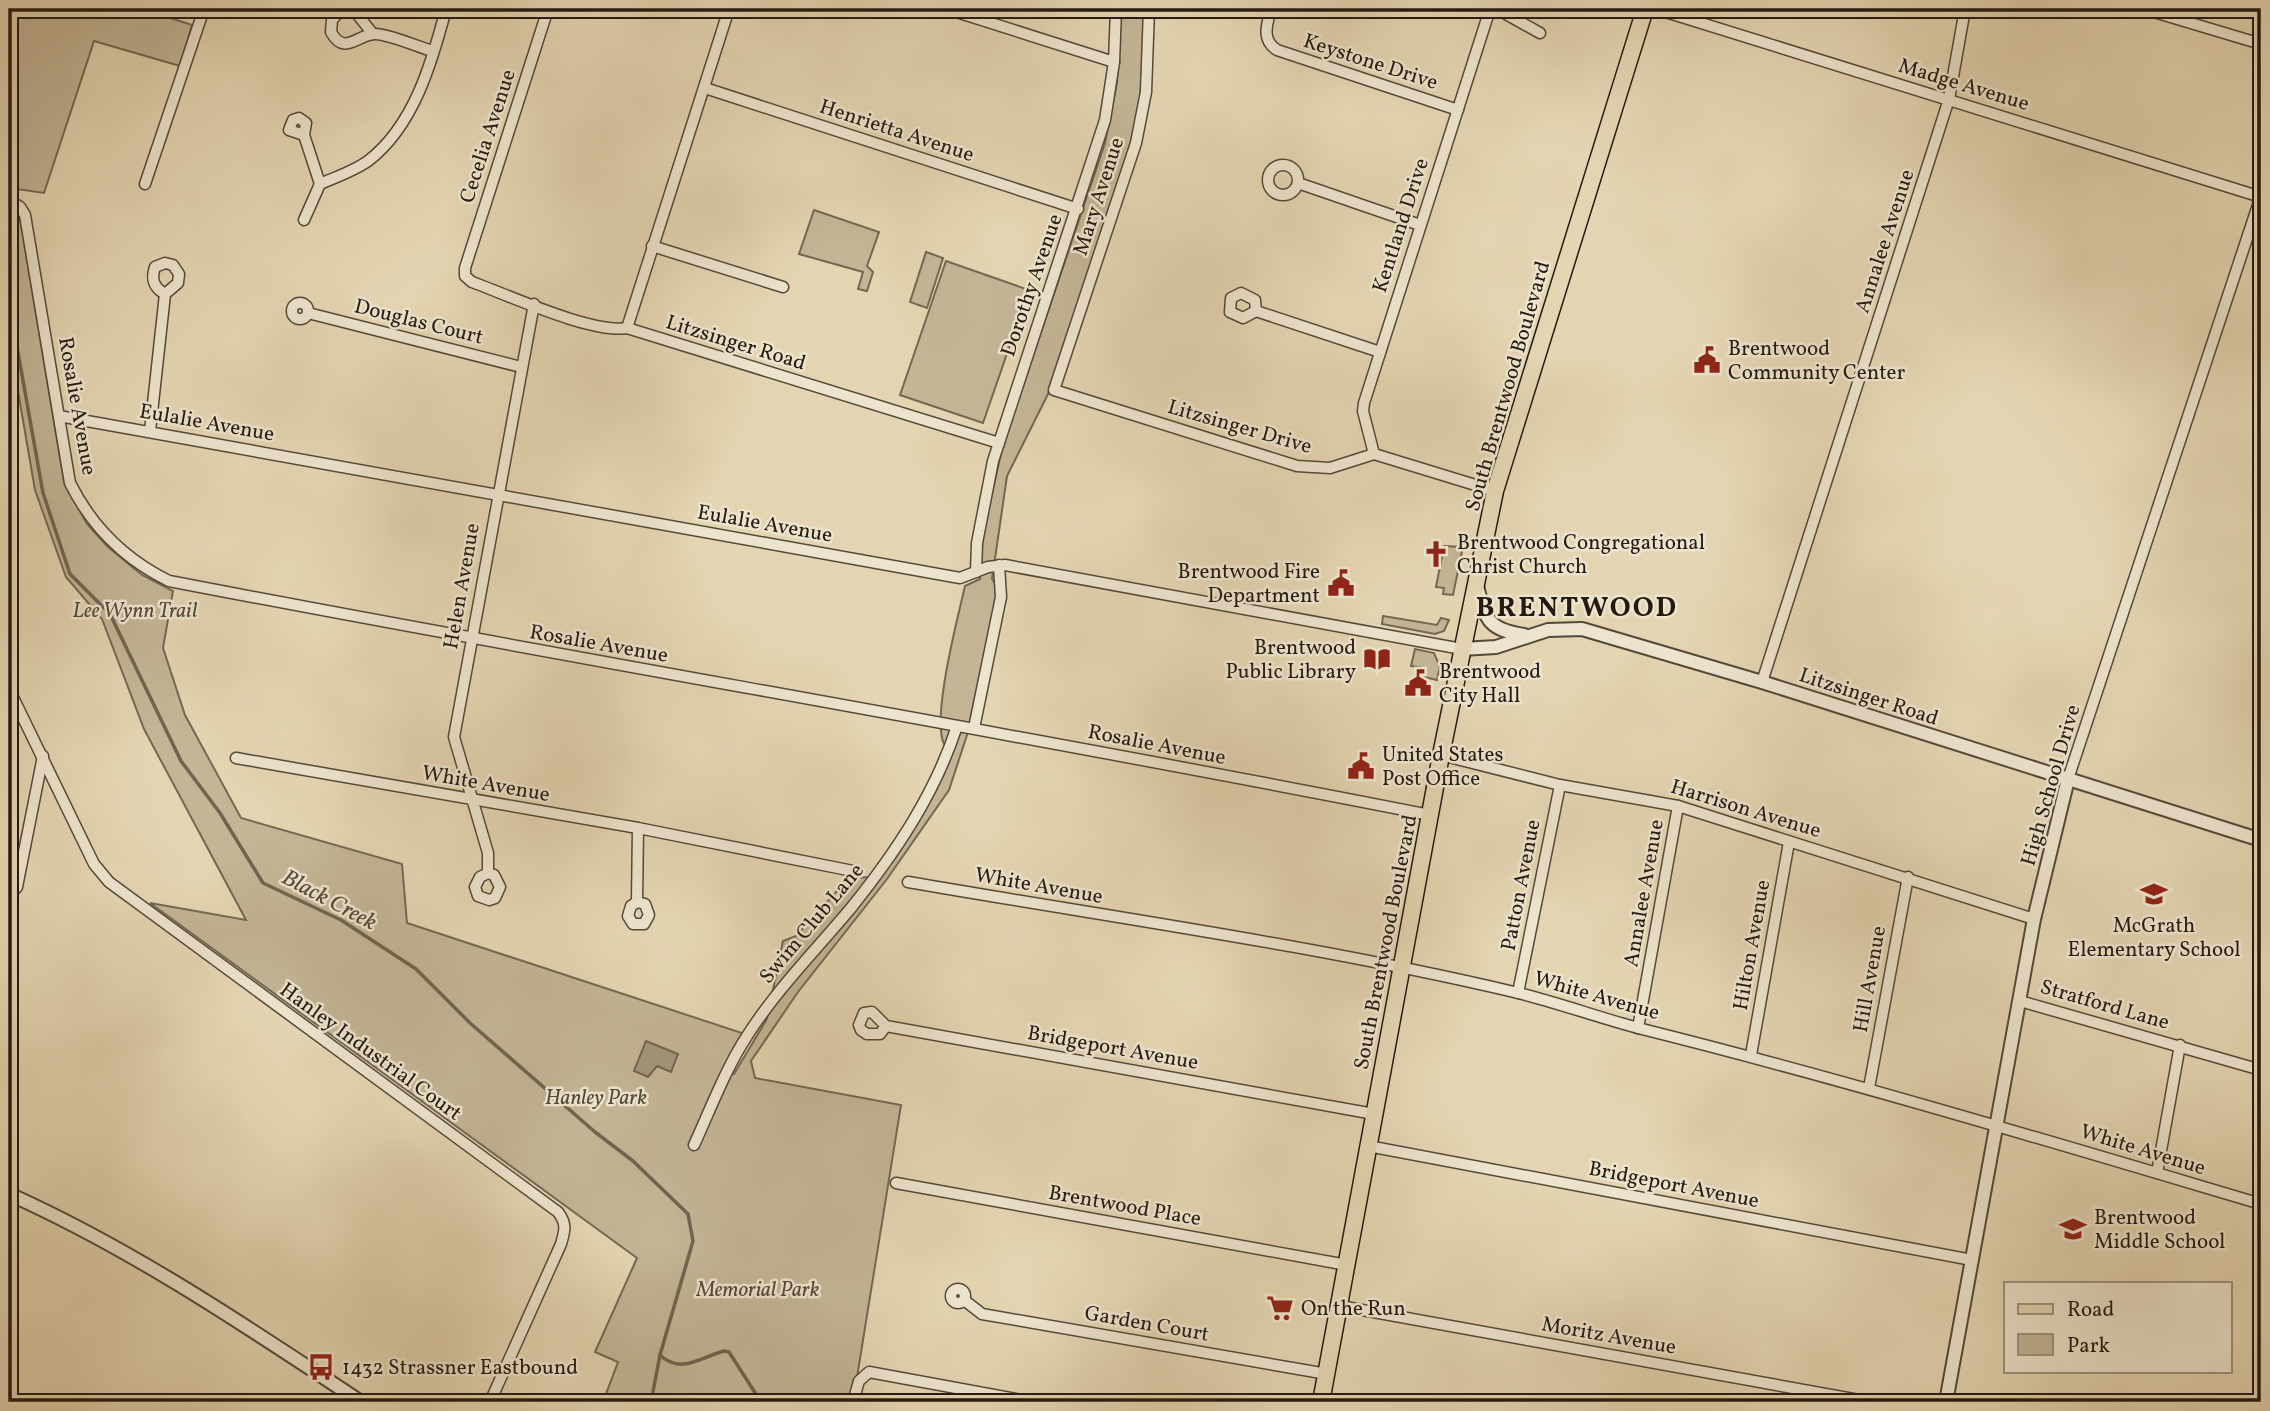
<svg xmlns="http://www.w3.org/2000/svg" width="2270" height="1411" font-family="Vollkorn,serif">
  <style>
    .green { fill: #c3b596; stroke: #746853; stroke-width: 2 }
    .water { fill: #a3957b; stroke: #706450; stroke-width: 2 }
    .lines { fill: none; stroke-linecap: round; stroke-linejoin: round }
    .stream { stroke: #706450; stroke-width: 3.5 }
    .minor-casing { stroke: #544938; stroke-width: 13 }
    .tertiary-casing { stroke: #544938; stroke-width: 16 }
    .primary-casing { stroke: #241a10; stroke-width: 19 }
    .minor { stroke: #ede4cd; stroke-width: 10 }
    .tertiary { stroke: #ede4cd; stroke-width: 12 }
    .primary { stroke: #e4d5b2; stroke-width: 16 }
    .labels { text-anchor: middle; stroke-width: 5; stroke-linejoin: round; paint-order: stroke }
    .street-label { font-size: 21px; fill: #241a10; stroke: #ede4cd }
    .poi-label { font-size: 21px; fill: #241a10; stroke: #ede4cd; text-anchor: start }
    .park-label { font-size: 21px; font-style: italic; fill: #544838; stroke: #ede4cd }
    .water-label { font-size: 23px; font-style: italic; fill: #574b3b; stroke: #ede4cd }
    .district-label { font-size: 28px; font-weight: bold; letter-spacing: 2px; fill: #241a10; stroke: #ede4cd }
  </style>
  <rect width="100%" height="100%" fill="#e4d5b2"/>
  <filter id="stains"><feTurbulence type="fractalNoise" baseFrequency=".00286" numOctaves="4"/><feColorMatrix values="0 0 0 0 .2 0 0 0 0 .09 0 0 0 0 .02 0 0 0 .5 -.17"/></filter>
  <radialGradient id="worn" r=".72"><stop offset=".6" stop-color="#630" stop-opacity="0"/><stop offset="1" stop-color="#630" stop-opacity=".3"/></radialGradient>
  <g class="green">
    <polygon points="9,9 142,9 192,25 180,66 94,41 44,193 9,188"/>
    <path d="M1120 9H1145L1140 104 1131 144 1048 394 1007 476 992 579 997 586V595L967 735 949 790 887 879 798 992 751 1061 755 1078 901 1105 853 1402H603L618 1362 595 1352 637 1258 150 903 246 920 144 729 102 619 66 577 35 490 9 339V210L18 214 21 224 64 482 87 524 108 547 142 575 173 591 163 648 185 715 241 818 402 864 407 923 748 1035 727 1073 734 1074 767 1019 783 941 796 936 849 878 872 877 926 794 945 746C930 722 958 617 965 586L980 579 983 533 1003 445 1105 143 1117 83Z"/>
    <polygon points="814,210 879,232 867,266 873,272 867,291 858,289 863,272 799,254"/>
    <polygon points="926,252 943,258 927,308 910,302"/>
    <polygon points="946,261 1029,290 983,423 900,395"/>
    <polygon points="1444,546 1463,547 1453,595 1443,594 1444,588 1436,587"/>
    <polygon points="1383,616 1437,625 1441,618 1449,620 1444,631 1435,634 1382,624"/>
    <polygon points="1415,649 1434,653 1440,667 1437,680 1424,677 1424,668 1411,666"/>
  </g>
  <polygon class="water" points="646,1041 678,1054 671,1072 657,1066 648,1077 634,1071"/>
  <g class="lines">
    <g class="stream">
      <polyline points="9,302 43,493 70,574 110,614 181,761 220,813 263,883 341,920 416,969 470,1023 595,1132 633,1161 688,1214 693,1241 660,1355 651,1402"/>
      <path d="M660 1355C681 1375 701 1357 724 1351L729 1352 761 1402"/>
    </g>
    <defs>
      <g id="minor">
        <path d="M342 9 332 20 331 32C344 56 357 35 374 34 386 33 419 47 432 51"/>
        <polyline points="353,9 373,34"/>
        <path d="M548 9 465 268V276L472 282C508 295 592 334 627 328L999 443"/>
        <polyline points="947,9 1114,62"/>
        <polyline points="1149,9 1146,92 1136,143 1054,390 1297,466 1330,468 1374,454 1495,491"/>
        <path d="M1271 9C1267 24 1261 40 1277 50L1458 110"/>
        <polyline points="1497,9 1540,33"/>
        <polyline points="1656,9 2261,197"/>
        <polyline points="2144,9 2261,44"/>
        <polyline points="705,88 1078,209"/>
        <polyline points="304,135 306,123 299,118 293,120 289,130 304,135 320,184"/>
        <circle cx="1283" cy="180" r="15"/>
        <polyline points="1298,183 1420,225"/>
        <polyline points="145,184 204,9"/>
        <path d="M9 200 20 207 25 215 70 483C92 527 124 559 169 581 589 662 1011 732 1430 815"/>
        <path d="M304 220 320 184C336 177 354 171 368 161 414 126 432 62 446 9"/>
        <polyline points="652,246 783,287"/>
        <circle cx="300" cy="311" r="8"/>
        <polyline points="1256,311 1243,318 1230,312 1231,298 1241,293 1255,300 1256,311 1380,352"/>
        <polyline points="308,313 521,367"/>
        <polyline points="627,328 729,9"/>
        <polyline points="59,416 960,578 988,567 1005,565 1462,649"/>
        <path d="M150 431 165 294C153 287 151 279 155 267L165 263 173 265 179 274 178 283 165 294"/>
        <polyline points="1374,454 1363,411 1364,403 1490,9"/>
        <polyline points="976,572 977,543 993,461 1105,120 1114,62 1116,9"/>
        <polyline points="1762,682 1949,99 1965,9"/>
        <path d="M9 689 94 864 109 882 558 1212C567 1224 565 1230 561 1244L490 1402"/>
        <polyline points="974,728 1001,597 999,565"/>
        <polyline points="1441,755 1560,785 1678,806 2034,919"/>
        <polyline points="236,758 638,828 853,871"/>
        <polyline points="2068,779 2261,196"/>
        <polyline points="488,873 480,877 475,887 478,896 489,900 495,898 500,887 494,875 488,873 488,853 454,737 534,304"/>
        <path d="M908 882C1110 917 1314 945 1514 992 1557 1002 1599 1018 1642 1029 1850 1081 2055 1143 2261 1204"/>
        <polyline points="9,896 17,887 43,756"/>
        <polyline points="637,902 631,906 628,916 633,924 644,924 649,915 645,904 637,902 638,828"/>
        <polyline points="1518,993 1560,785"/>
        <polyline points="2020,1001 2261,1070"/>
        <polyline points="886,1026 872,1012 864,1013 859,1025 861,1030 867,1034 880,1034 886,1026 1374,1114"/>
        <polyline points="1638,1028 1678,806"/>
        <polyline points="1751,1055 1789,842"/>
        <polyline points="1869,1088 1908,877"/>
        <path d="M694 1145C711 1108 725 1070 747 1036 777 989 816 950 851 908 896 852 935 794 957 726"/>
        <polyline points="1368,1146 1972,1260"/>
        <polyline points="2157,1173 2180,1045"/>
        <polyline points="896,1183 1347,1265"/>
        <circle cx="958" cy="1296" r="7"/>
        <polyline points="964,1300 982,1314 1327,1374"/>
        <polyline points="1340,1306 1870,1402"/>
        <polyline points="853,1402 859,1381 869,1372 1032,1402"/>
      </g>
      <g id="tertiary">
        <path d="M1477 586C1486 620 1487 629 1524 635"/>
        <polyline points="1462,649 1496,647 1548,630 1582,629 1762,682 2261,840"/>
        <path d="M9 1194C134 1250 247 1327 361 1402"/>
        <polyline points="1946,1402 2034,919 2068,779"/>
      </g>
      <polyline id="primary" points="1321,1402 1441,755 1495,491 1645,9"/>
    </defs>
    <use href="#minor" class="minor-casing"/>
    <use href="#tertiary" class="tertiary-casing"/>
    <use href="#primary" class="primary-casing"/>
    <use href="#minor" class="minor"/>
    <use href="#tertiary" class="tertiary"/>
    <use href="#primary" class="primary"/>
  </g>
  <defs>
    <symbol id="civic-bare" viewBox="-9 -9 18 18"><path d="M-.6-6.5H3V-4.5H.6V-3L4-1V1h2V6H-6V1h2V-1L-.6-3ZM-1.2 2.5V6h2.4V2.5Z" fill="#8f2418" stroke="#ede4cd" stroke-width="2.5" paint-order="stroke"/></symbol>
    <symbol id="church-bare" viewBox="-9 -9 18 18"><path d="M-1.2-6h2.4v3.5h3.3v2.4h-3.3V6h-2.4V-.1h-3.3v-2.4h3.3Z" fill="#8f2418" stroke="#ede4cd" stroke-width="2.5" paint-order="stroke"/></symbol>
    <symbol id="library-bare" viewBox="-9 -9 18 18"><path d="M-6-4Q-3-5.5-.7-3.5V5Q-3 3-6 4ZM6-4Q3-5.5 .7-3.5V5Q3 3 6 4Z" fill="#8f2418" stroke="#ede4cd" stroke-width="2.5" paint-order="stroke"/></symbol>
    <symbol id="school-bare" viewBox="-9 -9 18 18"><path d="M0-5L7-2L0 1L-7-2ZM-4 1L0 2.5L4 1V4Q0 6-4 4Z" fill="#8f2418" stroke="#ede4cd" stroke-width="2.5" paint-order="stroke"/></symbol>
    <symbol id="supermarket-bare" viewBox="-9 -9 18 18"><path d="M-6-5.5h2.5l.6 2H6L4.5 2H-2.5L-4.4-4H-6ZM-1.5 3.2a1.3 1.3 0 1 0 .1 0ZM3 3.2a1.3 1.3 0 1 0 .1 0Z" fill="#8f2418" stroke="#ede4cd" stroke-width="2.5" paint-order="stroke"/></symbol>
    <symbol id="bus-bare" viewBox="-9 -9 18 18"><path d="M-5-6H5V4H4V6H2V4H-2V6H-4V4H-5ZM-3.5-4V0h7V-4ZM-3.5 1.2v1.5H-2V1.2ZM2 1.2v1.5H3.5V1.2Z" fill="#8f2418" stroke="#ede4cd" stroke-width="2.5" paint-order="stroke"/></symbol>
  </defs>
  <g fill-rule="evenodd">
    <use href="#civic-bare" x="1688" y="341" width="38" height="38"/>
    <use href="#church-bare" x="1417" y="535" width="38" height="38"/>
    <use href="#civic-bare" x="1322" y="564" width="38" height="38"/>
    <use href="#library-bare" x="1358" y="640" width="38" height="38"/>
    <use href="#civic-bare" x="1399" y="664" width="38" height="38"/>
    <use href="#civic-bare" x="1342" y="747" width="38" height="38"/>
    <use href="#school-bare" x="2135" y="875" width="38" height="38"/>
    <use href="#school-bare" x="2054" y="1210" width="38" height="38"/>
    <use href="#supermarket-bare" x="1261" y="1289" width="38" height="38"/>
    <use href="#bus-bare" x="302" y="1348" width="38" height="38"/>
  </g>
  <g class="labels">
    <g class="street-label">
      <text transform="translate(1371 61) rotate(18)" y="7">Keystone Drive</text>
      <text transform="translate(1964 84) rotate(17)" y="7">Madge Avenue</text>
      <text transform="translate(897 130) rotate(18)" y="7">Henrietta Avenue</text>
      <text transform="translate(487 136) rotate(-72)" y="7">Cecelia Avenue</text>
      <text transform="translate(1098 196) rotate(-72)" y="7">Mary Avenue</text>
      <text transform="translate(1400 225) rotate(-72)" y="7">Kentland Drive</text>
      <text transform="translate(1884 241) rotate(-72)" y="7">Annalee Avenue</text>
      <text transform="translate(1031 285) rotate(-71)" y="7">Dorothy Avenue</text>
      <text transform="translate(419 321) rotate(14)" y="7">Douglas Court</text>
      <text transform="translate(736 342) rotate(17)" y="7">Litzsinger Road</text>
      <text transform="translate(1507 386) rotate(-74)" y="7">South Brentwood Boulevard</text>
      <text transform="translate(78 406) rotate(80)" y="7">Rosalie Avenue</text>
      <text transform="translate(207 422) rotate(10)" y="7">Eulalie Avenue</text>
      <text transform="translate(1240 426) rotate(16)" y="7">Litzsinger Drive</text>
      <text transform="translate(765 523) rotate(10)" y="7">Eulalie Avenue</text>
      <text transform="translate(461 586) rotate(-80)" y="7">Helen Avenue</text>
      <text transform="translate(599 643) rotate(10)" y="7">Rosalie Avenue</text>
      <text transform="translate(1869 696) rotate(18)" y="7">Litzsinger Road</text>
      <text transform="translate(1157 744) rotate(11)" y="7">Rosalie Avenue</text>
      <text transform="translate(486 783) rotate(10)" y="7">White Avenue</text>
      <text transform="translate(2050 785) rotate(-74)" y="7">High School Drive</text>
      <text transform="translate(1746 808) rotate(17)" y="7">Harrison Avenue</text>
      <text transform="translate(1039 885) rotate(10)" y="7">White Avenue</text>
      <text transform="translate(1520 885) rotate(-79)" y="7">Patton Avenue</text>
      <text transform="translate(1643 893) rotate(-80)" y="7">Annalee Avenue</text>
      <text transform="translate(811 923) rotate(-50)" y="7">Swim Club Lane</text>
      <text transform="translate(1385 942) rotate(-79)" y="7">South Brentwood Boulevard</text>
      <text transform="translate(1751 945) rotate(-80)" y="7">Hilton Avenue</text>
      <text transform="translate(1869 979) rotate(-80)" y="7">Hill Avenue</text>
      <text transform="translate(1597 995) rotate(16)" y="7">White Avenue</text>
      <text transform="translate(2105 1004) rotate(16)" y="7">Stratford Lane</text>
      <text transform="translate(1113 1047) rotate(10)" y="7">Bridgeport Avenue</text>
      <text transform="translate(371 1051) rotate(36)" y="7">Hanley Industrial Court</text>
      <text transform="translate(2143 1149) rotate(17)" y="7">White Avenue</text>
      <text transform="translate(1674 1184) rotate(11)" y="7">Bridgeport Avenue</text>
      <text transform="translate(1125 1205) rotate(10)" y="7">Brentwood Place</text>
      <text transform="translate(1147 1323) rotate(10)" y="7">Garden Court</text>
      <text transform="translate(1609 1335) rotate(10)" y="7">Moritz Avenue</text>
    </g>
    <g class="poi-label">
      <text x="1728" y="355">Brentwood<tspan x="1728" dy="24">Community Center</tspan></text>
      <text x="1457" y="549">Brentwood Congregational<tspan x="1457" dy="24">Christ Church</tspan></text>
      <text x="1320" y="578" text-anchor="end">Brentwood Fire<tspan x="1320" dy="24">Department</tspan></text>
      <text x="1356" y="654" text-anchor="end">Brentwood<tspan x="1356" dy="24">Public Library</tspan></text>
      <text x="1439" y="678">Brentwood<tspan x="1439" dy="24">City Hall</tspan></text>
      <text x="1382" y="761">United States<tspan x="1382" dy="24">Post Office</tspan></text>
      <text x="2154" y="932" text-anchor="middle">McGrath<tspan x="2154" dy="24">Elementary School</tspan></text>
      <text x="2094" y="1224">Brentwood<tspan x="2094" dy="24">Middle School</tspan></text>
      <text x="1301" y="1315">On the Run</text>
      <text x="342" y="1374">1432 Strassner Eastbound</text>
    </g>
    <g class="park-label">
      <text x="135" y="617">Lee Wynn Trail</text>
      <text x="596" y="1104">Hanley Park</text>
      <text x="758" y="1296">Memorial Park</text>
    </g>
    <g class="water-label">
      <text transform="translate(330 899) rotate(28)" y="8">Black Creek</text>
    </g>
    <g class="district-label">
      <text x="1577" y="616">BRENTWOOD</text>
    </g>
  </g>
  <rect width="2270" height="1411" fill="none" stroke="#e4d5b2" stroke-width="35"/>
  <rect x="10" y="10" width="2249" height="1390" fill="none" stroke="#241a10" stroke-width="3.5"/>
  <rect x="18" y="18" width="2235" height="1376" fill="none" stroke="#241a10" stroke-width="2"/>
  <rect x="2004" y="1282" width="228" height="91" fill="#ede4cd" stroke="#9d9381" stroke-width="2"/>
  <rect x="2018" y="1304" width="35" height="10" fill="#e4d5b2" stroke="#9d9381" stroke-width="2"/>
  <text x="2067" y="1316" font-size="21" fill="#241a10">Road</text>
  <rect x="2018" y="1334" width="35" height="21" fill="#c3b596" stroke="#9d9381" stroke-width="2"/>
  <text x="2067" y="1352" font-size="21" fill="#241a10">Park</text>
  <rect width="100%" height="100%" filter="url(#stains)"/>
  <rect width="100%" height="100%" fill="url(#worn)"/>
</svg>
